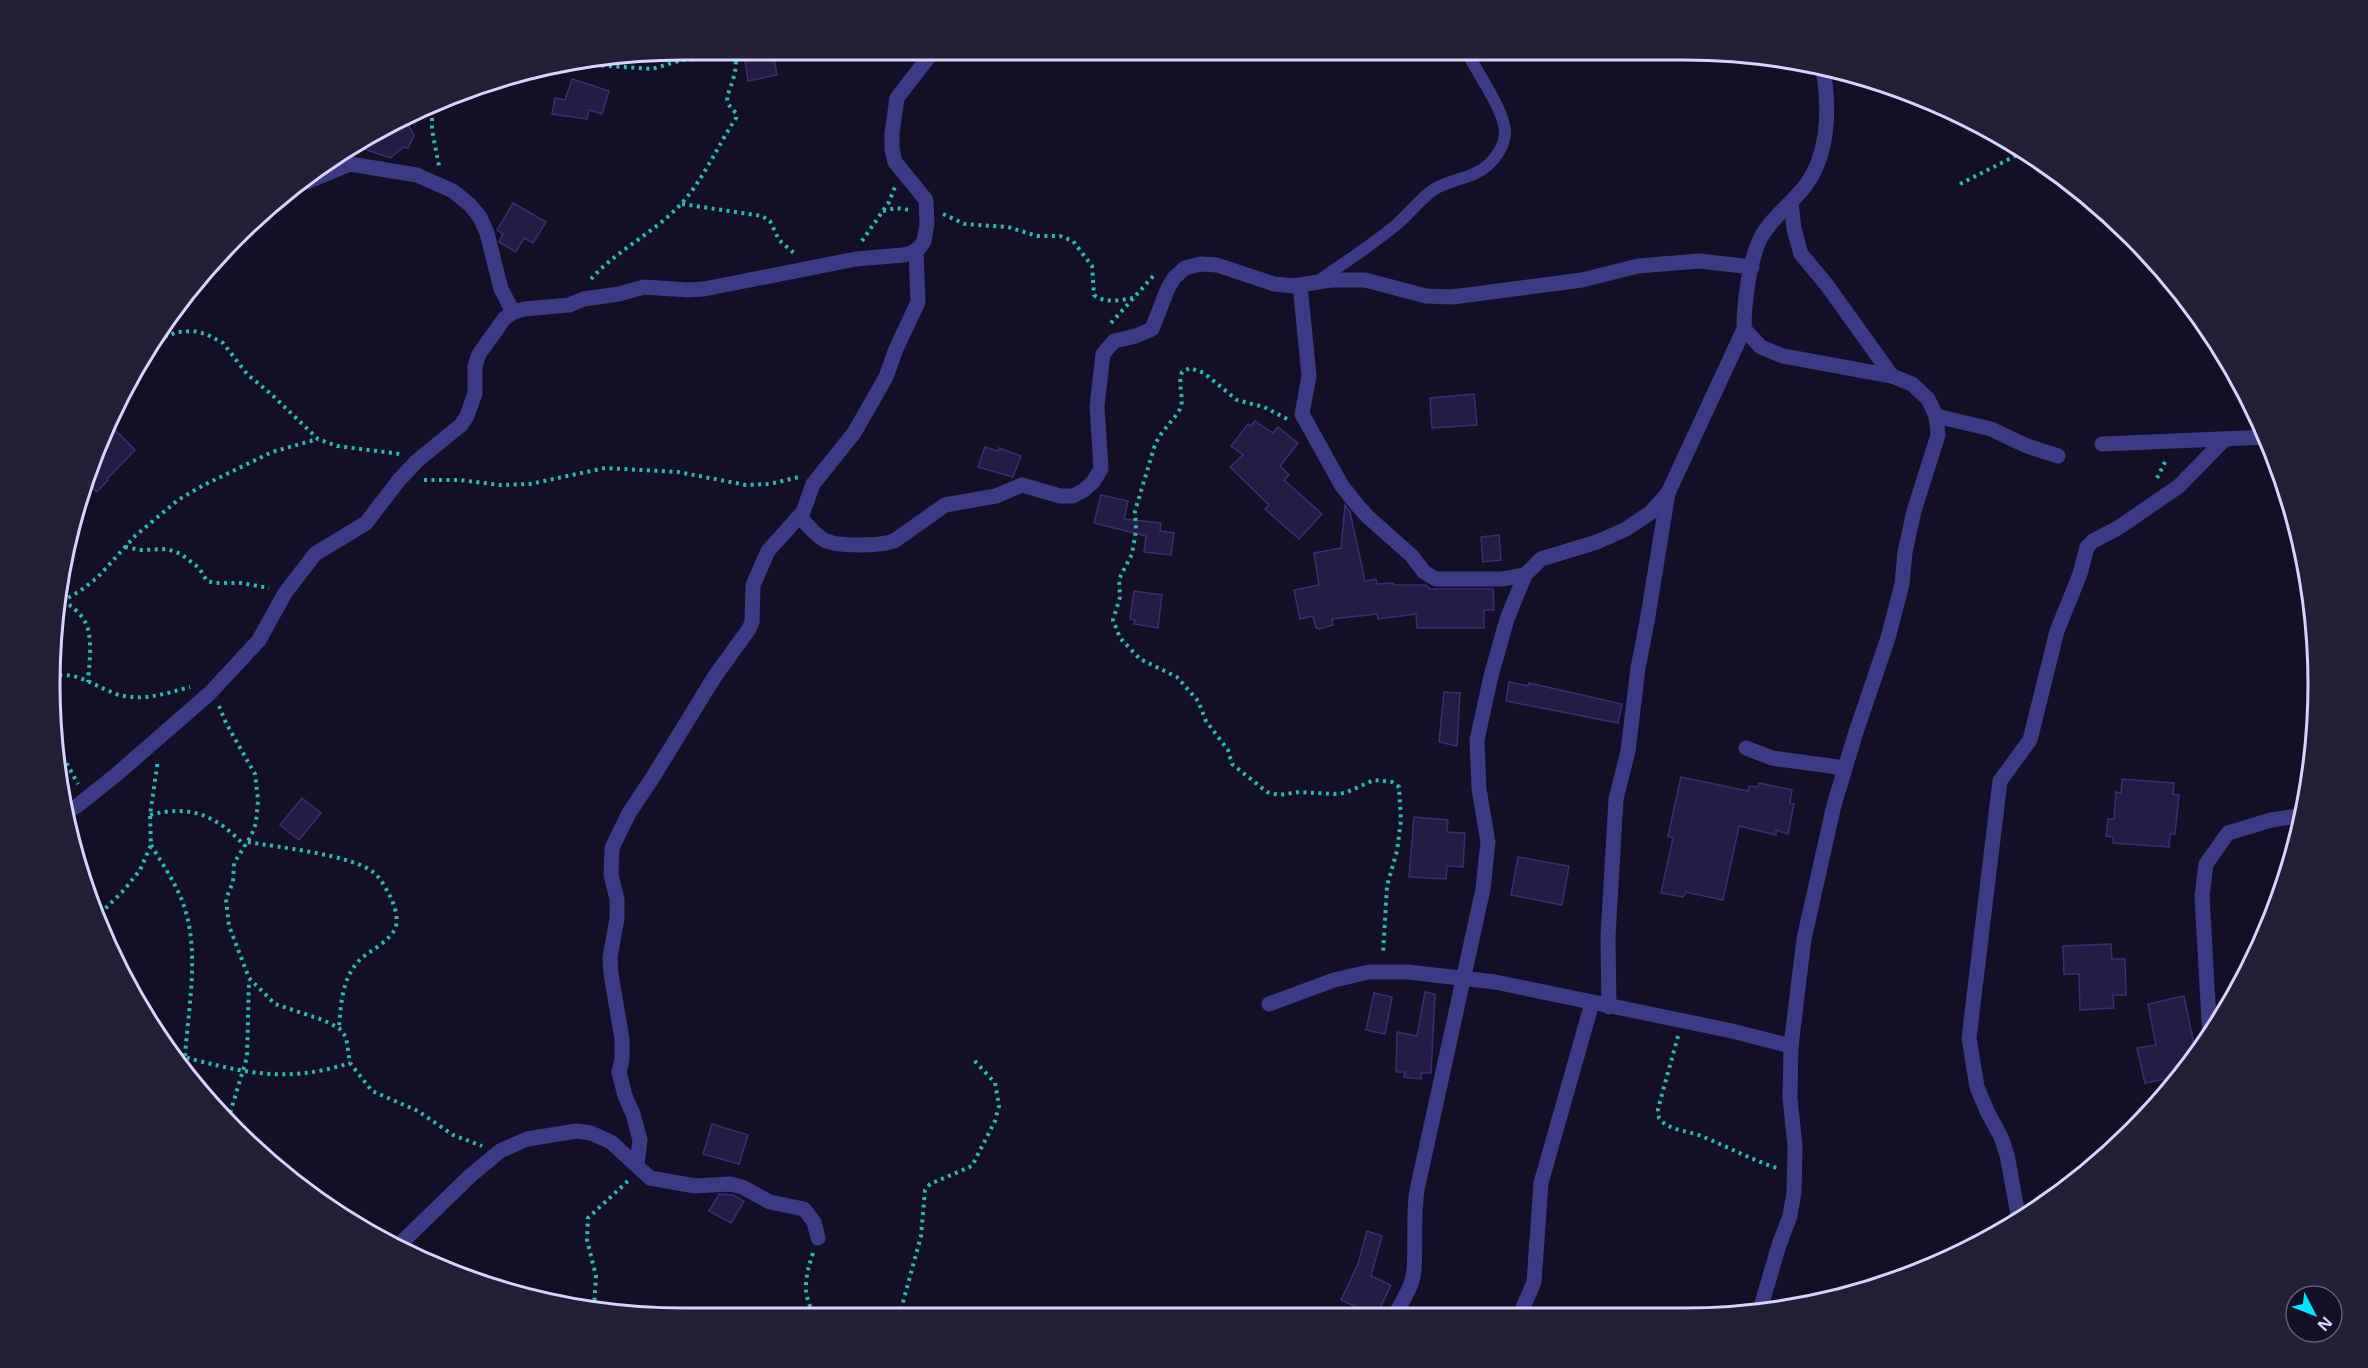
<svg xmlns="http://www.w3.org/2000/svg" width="2368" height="1368" font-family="'Open Sans',sans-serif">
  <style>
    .building { fill: #241b47; stroke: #3b2d73; stroke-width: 1.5 }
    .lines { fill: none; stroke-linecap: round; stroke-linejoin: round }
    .path { stroke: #2fb8b0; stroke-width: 4; stroke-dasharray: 3 4.5; stroke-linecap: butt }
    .lane { stroke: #3d3a85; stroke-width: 12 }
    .street { stroke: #3d3a85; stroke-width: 15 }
    .rim { fill: none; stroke: #d9d4ff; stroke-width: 3 }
  </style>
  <rect width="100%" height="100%" fill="#130f26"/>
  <g class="building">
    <polygon points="744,54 773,54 777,75 748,81"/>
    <polygon points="572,79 609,91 602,114 589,110 587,119 552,114 555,98 565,100"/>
    <polygon points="403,115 414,135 408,148 404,147 390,158 364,149 368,137"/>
    <polygon points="513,203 546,222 533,243 524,238 516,252 499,242 503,234 497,230"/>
    <polygon points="1474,394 1477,425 1432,428 1430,398"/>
    <polygon points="1255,421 1273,433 1278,427 1298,443 1280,466 1289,475 1284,480 1322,514 1299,539 1265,509 1269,505 1230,467 1243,455 1231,446 1248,424 1251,426"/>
    <polygon points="114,429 135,450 107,479 108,480 97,492 86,481 100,443"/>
    <polygon points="985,447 998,451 999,448 1021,456 1013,477 978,467"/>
    <polygon points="1101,495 1128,501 1124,519 1161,523 1160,531 1174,533 1171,555 1144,552 1146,536 1094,523"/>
    <polygon points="1345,505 1350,512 1365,581 1376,579 1377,584 1393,583 1394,585 1426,585 1430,589 1493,589 1494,610 1484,610 1484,628 1417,628 1416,614 1378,619 1377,614 1332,619 1333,625 1319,629 1316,628 1313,616 1300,619 1294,590 1319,585 1314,553 1341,548"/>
    <polygon points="1499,535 1501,560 1483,562 1481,537"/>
    <polygon points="1134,591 1162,595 1158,628 1134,624 1135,620 1130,619"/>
    <polygon points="1509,682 1528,686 1529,683 1622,704 1618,723 1506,701"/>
    <polygon points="1444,692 1460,693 1457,746 1439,742"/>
    <polygon points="1681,777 1748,791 1749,786 1758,787 1759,783 1792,790 1790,803 1794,804 1788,834 1776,830 1776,835 1739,826 1723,900 1686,892 1683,897 1661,893 1673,838 1668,836"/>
    <polygon points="2122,779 2174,783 2173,794 2179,795 2175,834 2170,834 2169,847 2113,843 2113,837 2106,836 2108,819 2114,819 2116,792 2121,793"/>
    <polygon points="302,798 321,813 299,840 280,825"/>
    <polygon points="1414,817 1448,820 1447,832 1465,833 1463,867 1447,866 1446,879 1409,877"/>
    <polygon points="1518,857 1569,866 1562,905 1511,895"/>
    <polygon points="2111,944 2112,959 2125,959 2126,995 2113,995 2114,1008 2080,1010 2079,974 2064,974 2063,946"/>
    <polygon points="1425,992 1435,994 1431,1073 1421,1073 1421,1079 1404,1077 1405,1072 1396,1072 1397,1032 1417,1036"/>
    <polygon points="1374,993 1392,997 1385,1034 1366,1030"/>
    <polygon points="2184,996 2196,1055 2180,1076 2145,1083 2137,1048 2156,1045 2148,1004"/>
    <polygon points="712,1124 748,1135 739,1164 703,1154"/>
    <polygon points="719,1194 733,1195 744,1201 731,1223 709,1211"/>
    <polygon points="1367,1231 1382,1236 1371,1276 1391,1285 1376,1316 1341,1300 1358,1264"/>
  </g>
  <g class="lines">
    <g class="path">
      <polyline points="564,63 652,69 682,60 737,56"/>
      <polyline points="432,103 432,130 439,166"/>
      <polyline points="1960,184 2025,151"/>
      <polyline points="682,204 762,216 770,221 779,240 795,254"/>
      <polyline points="883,211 896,208 909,210"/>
      <path d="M943 214 965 224 1008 227 1037 236H1060L1073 241 1092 266 1094 295C1106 304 1120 300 1133 298"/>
      <polyline points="862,241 889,202 895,187"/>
      <path d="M591 279C615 252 648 236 674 211 701 186 716 148 736 118V113C721 99 729 96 733 79 736 71 736 63 736 54"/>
      <polyline points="1111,323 1156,273"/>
      <polyline points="142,356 159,339 177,332 193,331 206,334 223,343 247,374 271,394 318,439 337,446 400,454"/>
      <path d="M1287 419 1264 407 1237 400 1204 373 1190 368 1182 372C1177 385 1185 399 1180 409 1172 423 1159 432 1154 448L1135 511 1136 531 1132 554 1119 579 1120 597 1113 620 1120 638 1140 659 1177 677 1198 701 1206 721 1228 750 1232 764 1267 792 1279 795 1299 792 1334 794 1345 793 1374 780 1392 782 1399 787 1401 820 1397 851 1387 886 1383 954"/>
      <polyline points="2157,478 2167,458"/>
      <polyline points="424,480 460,480 500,485 530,484 605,468 678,472 746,485 770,484 799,477"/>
      <polyline points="125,547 141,550 167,549 181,554 199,568 207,581 215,583 241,583 269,588"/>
      <path d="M63 600C71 606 79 612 84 620 94 636 89 664 88 682"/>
      <polyline points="55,605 80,591 98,577 135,536 178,500 202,486 272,452 318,439"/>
      <polyline points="53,665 59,675"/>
      <path d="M52 677C77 668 101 692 124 696 149 700 167 693 190 687"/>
      <polyline points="219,706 226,723 255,774 258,800 256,823 251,836 234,863 233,882 226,899 229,926 249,978 275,1004 323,1020 339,1028 346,1037 350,1063 372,1091 418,1111 453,1135 482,1146"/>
      <polyline points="52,737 78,784"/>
      <path d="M150 815C191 804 217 816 245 846"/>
      <path d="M248 842C277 847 352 855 373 872 381 878 386 889 391 898 395 907 399 920 395 929 389 940 377 947 367 954 343 970 341 1000 339 1028"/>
      <path d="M151 845C163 865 177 885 184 906 200 953 188 1009 185 1057"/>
      <polyline points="95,919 124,890 140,870 151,845 150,815 158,760"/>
      <path d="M1678 1036 1658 1109 1659 1118C1669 1132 1691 1130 1706 1138 1730 1148 1752 1160 1777 1168"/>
      <path d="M172 1054C239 1071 282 1085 350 1063"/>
      <polyline points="228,1120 247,1057 249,980"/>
      <path d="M813 1253C805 1278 801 1294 816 1317"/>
      <polyline points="594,1308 596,1276 587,1240 588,1218 629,1180"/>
      <polyline points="899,1317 921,1236 925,1190 930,1184 972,1166 995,1121 999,1106 995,1083 974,1060"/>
      <polyline points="983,1317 996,1317"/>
    </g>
    <path class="lane" d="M1318 281C1344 263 1372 245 1396 225 1409 214 1419 200 1433 190 1450 179 1472 179 1487 166 1496 158 1504 146 1505 134 1506 112 1477 73 1467 52"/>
    <g class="street">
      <polyline points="306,182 350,164 417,175 453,191 470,205 480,217 487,233 501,289 513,312"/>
      <polyline points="1791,202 1794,229 1801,254 1826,284 1892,376"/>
      <polyline points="1300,285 1309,376 1302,414 1342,486 1358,506 1368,517 1412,556 1424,572 1436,579 1502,579 1525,575"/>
      <polyline points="1936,416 1991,429 2027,446 2058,456"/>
      <polyline points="2102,444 2268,437"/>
      <path d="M800 517C807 525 815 535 824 540 837 547 880 546 894 541L945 505 996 496 1022 485 1060 496H1073L1084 490 1093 482 1101 469 1097 406 1103 354 1114 341 1136 336 1152 329 1168 288 1174 278 1185 268 1200 264 1217 265 1274 284 1294 286 1330 280H1365L1426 296 1452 297 1582 280 1638 266 1699 261 1752 267"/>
      <polyline points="1746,748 1772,758 1845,768"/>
      <polyline points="63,813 77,806 117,774 210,693 259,640 285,593 315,554 366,523 399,480 418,460 461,425 467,416 475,393 475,366 479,354 504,319 513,312 524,309 569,305 584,299 619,294 644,287 688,290 704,289 856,259 903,255 912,253 920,247 924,241 927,224 926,200 895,162 892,149 892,133 897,98 931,54"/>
      <polyline points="1269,1004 1334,980 1369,972 1408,972 1495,982 1732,1031 1791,1046"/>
      <polyline points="1609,1007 1608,936 1616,799 1628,751 1638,668 1647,622 1668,493"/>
      <polyline points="2210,1039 2202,896 2206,864 2228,833 2271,820 2304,815"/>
      <polyline points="637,1165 640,1140 633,1114 625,1096 619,1072 622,1060 622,1039 611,974 610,957 617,919 617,899 611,875 612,848 629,813 653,777 715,676 749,629 752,622 753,585 768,551 803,512 813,484 854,433 886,377 896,349 918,302 916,251"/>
      <polyline points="2019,1220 2007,1155 2001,1137 1987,1111 1977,1087 1969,1038 2000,781 2030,740 2057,631 2080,574 2087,547 2093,541 2118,528 2179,486 2224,440"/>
      <polyline points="399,1245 470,1176 500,1151 527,1139 577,1131 591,1133 611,1142 650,1178 695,1186 730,1184 742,1187 770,1202 804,1209 814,1222 818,1238"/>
      <path d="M1760 1310 1779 1245 1790 1216 1794 1192 1795 1146 1790 1098 1791 1046 1804 939 1834 805 1856 732 1888 638 1902 584 1905 552 1914 511 1938 435 1936 416 1928 399 1912 384 1892 376 1783 356 1761 347 1744 329C1744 303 1749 263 1760 239 1770 220 1788 206 1802 190 1829 158 1830 109 1823 70"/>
      <path d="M1394 1317C1401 1302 1413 1287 1414 1270 1416 1243 1413 1216 1417 1190L1483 889 1488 842 1479 789 1477 740 1491 676 1507 619 1525 575 1541 559 1597 542 1626 529 1650 513 1668 493 1744 329"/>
      <polyline points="1519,1317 1534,1282 1541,1183 1592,1003"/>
    </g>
  </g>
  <path d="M0 0H2368V1368H0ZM684 60H1684A624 624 0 0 1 2308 684V684A624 624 0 0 1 1684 1308H684A624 624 0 0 1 60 684V684A624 624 0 0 1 684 60Z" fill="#231f37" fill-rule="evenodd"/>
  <path class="rim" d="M684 60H1684A624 624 0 0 1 2308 684V684A624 624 0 0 1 1684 1308H684A624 624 0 0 1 60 684V684A624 624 0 0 1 684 60Z"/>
  <g transform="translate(2314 1314) rotate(132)"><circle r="28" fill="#130f26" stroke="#625e7d" stroke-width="1.5"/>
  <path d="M0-4.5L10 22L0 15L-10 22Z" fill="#00e5ff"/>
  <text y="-9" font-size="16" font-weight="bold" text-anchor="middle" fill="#d9d4ff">N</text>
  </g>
</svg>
